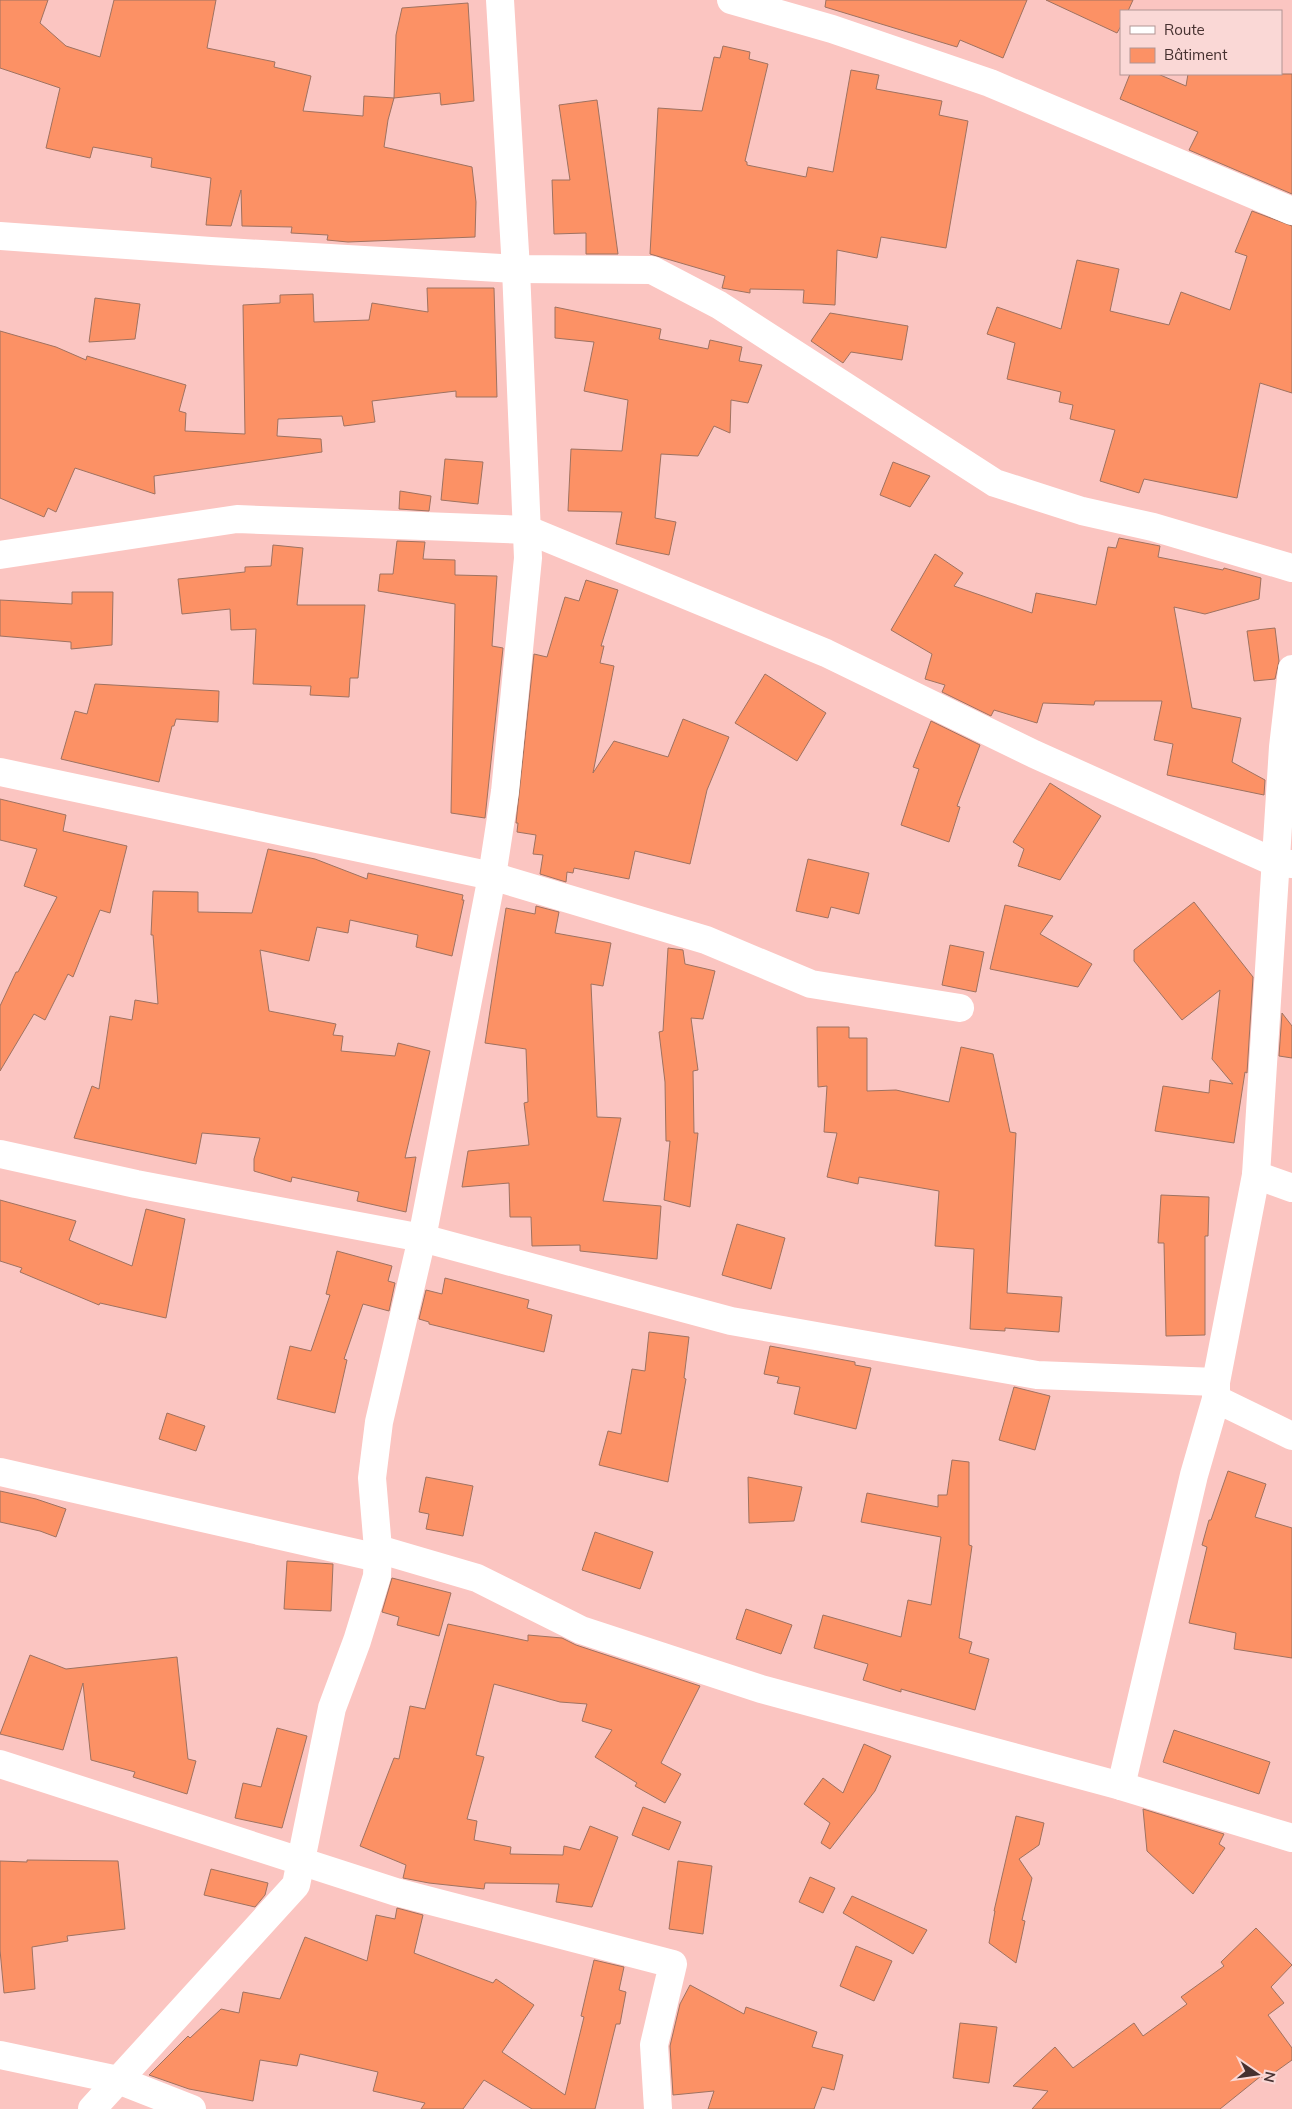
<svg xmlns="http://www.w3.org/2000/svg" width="1292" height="2109" font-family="Mulish,sans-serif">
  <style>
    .building { fill: #fc9165; stroke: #9f7260 }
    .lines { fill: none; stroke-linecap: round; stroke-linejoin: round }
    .minor { stroke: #fff; stroke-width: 28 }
  </style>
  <rect width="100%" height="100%" fill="#fbc5c1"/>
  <g class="building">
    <polygon points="0,0 48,0 40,23 66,46 100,57 114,0 216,0 207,48 275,62 274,67 311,76 303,111 363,116 364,96 394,98 388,120 384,147 472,167 476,202 475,237 348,242 327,240 328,235 291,233 292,227 242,226 241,190 231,226 206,225 211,178 151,167 152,158 93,147 90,158 46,148 60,88 0,68"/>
    <polygon points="826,0 1027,0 1003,58 960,40 957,47 825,7"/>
    <polygon points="1046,0 1133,0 1128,11 1121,11 1121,26 1117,33"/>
    <polygon points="468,3 474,101 441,105 440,93 394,98 396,35 402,8"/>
    <polygon points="723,46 750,52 749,59 768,64 745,161 747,162 747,165 806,177 808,167 833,172 851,70 879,75 876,89 942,101 939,115 968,121 946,248 881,237 877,258 837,250 835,305 803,303 804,290 750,289 750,293 722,288 725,276 650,254 658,108 702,111 714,57 720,58"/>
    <polygon points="1130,74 1158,74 1186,86 1188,74 1292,74 1292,194 1189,150 1198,132 1120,99"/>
    <polygon points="597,100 618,254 586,254 586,233 554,234 552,180 570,180 559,105"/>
    <polygon points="1252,211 1292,226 1292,393 1260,383 1237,498 1144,479 1139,493 1100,481 1115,430 1070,419 1073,405 1059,402 1061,392 1007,379 1015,343 987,334 997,307 1061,329 1077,260 1119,269 1110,311 1169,325 1181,292 1230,310 1247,256 1235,252"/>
    <polygon points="427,288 494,288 497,397 456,397 456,391 372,401 375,422 344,426 342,416 278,419 277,436 321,439 322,452 154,476 155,494 75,468 56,512 48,508 44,517 0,498 0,331 56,347 86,360 87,356 186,385 179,411 186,413 185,431 245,434 243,305 280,303 280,295 313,294 314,322 369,320 372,303 428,312"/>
    <polygon points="95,298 140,304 135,339 89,342"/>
    <polygon points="555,307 661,329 659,339 708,349 710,340 742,347 739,361 762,365 748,403 731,400 730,433 714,426 698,456 661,454 655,518 676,522 669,555 616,544 622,512 568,511 571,449 622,451 628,400 584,391 594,342 555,338"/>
    <polygon points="830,313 908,326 902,360 851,352 843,363 811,341"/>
    <polygon points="445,459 483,462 478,504 441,500"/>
    <polygon points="893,462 930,476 910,507 880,495"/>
    <polygon points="400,491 431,496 429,511 399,509"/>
    <polygon points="1119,538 1160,546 1158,557 1223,570 1224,568 1261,578 1259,599 1205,614 1174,607 1192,708 1241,718 1232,762 1265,780 1264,795 1167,775 1173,744 1154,740 1162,701 1095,701 1094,705 1043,703 1037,723 994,710 991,716 942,692 945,685 925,679 932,654 891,630 935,554 963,573 954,586 1032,613 1036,593 1096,605 1108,547 1116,548"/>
    <polygon points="397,541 425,542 423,559 455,560 455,575 497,576 492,646 503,648 485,818 451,813 455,604 378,591 380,574 393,574"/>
    <polygon points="273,545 303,548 297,605 365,605 358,678 350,678 349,697 310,695 311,686 253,684 256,629 231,630 230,609 182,614 178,579 245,572 245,567 271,566"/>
    <polygon points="586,580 618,590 601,646 604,646 600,663 614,666 593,773 614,741 668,757 683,719 729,737 707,790 690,864 635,851 629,879 574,868 573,873 567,872 566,882 540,874 543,855 533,854 536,835 517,832 518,823 516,823 534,654 547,657 565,597 579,601"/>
    <polygon points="72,592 113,592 112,645 71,649 71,642 0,636 0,600 72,604"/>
    <polygon points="1275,628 1279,661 1275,679 1254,681 1247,631"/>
    <polygon points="765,674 826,713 797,761 735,723"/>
    <polygon points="95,684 219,691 218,722 176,719 174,726 172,726 159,782 61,759 75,711 87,714"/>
    <polygon points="931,721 980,745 957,806 960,807 949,842 901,825 919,769 913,767"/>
    <polygon points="1050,783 1101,816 1060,880 1018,866 1024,849 1013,842"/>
    <polygon points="0,799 66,815 63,831 127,846 110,913 100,910 73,977 68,974 45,1020 34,1014 0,1071 0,1006 16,972 18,972 57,897 24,886 37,849 0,840"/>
    <polygon points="268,849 315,859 367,879 368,873 463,895 462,900 464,900 452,956 416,947 418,935 350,920 348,933 317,927 309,961 260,950 269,1011 336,1024 333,1035 343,1036 341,1051 395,1056 398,1043 430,1051 405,1158 416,1157 406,1212 357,1201 359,1192 292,1177 291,1182 254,1171 254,1159 260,1138 202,1133 196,1164 74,1138 92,1086 99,1089 110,1016 132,1020 135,1000 158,1004 153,935 151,935 153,891 198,892 198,912 252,913"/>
    <polygon points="808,859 869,873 859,914 831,907 828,918 796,911"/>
    <polygon points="1194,902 1253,977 1247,1073 1245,1072 1234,1143 1155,1131 1163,1086 1209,1093 1210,1080 1233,1084 1212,1059 1220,990 1182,1020 1134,961 1134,950"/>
    <polygon points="1005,905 1053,916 1040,934 1092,964 1078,987 990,969"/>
    <polygon points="536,906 559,912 555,933 611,943 603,986 591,984 597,1117 621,1118 603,1201 661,1206 657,1259 580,1251 580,1245 532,1246 531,1217 510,1217 509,1183 462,1187 468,1151 529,1145 524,1103 528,1102 526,1049 485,1043 506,908 535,914"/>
    <polygon points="950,945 984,952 976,992 942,985"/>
    <polygon points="668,948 683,950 685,964 715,971 703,1019 691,1018 698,1070 693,1071 694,1133 698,1133 690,1207 664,1200 670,1141 666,1141 665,1082 659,1032 663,1031"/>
    <polygon points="1282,1013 1292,1026 1292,1058 1279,1056"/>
    <polygon points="817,1027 849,1027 849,1038 867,1038 867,1091 896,1090 949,1102 961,1047 993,1054 1010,1132 1016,1133 1007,1293 1062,1297 1059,1332 1005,1328 1005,1331 970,1329 974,1249 935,1246 939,1191 859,1177 858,1184 827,1177 837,1133 824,1132 827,1086 818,1087"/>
    <polygon points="1161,1195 1209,1197 1208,1236 1205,1236 1205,1335 1166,1336 1164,1243 1158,1243"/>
    <polygon points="0,1200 76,1221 69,1240 132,1266 146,1209 185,1219 166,1318 100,1303 99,1305 20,1272 22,1268 0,1261"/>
    <polygon points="737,1224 785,1238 771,1289 722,1275"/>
    <polygon points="337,1251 392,1266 388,1281 395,1283 389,1311 363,1304 344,1359 347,1360 335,1413 277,1399 290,1346 311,1351 330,1295 326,1294"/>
    <polygon points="445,1278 529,1300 527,1308 552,1315 544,1352 429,1324 429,1322 419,1319 426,1290 442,1294"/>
    <polygon points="649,1332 689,1337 684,1378 686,1379 668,1482 599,1465 608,1431 621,1434 632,1369 645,1371"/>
    <polygon points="770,1346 855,1362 855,1365 871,1368 856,1429 794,1414 800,1387 777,1383 779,1377 764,1374"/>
    <polygon points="1014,1387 1050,1396 1035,1450 999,1440"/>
    <polygon points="167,1413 205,1426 196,1451 159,1439"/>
    <polygon points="952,1460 969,1462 969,1545 972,1546 959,1638 972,1642 969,1653 989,1659 975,1710 901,1689 901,1692 863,1680 868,1664 814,1648 823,1615 901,1637 908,1600 931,1605 941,1537 861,1522 867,1493 938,1507 938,1495 947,1495"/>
    <polygon points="1228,1471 1266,1484 1255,1517 1292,1528 1292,1658 1234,1649 1236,1633 1189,1623 1207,1547 1202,1545 1209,1520 1211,1520"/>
    <polygon points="426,1477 473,1486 463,1536 426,1529 429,1514 419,1512"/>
    <polygon points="748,1477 802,1487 794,1521 749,1523"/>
    <polygon points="0,1491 36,1499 66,1509 56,1537 40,1531 0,1522"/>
    <polygon points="595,1532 653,1552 640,1589 582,1570"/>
    <polygon points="287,1561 333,1564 331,1611 284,1609"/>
    <polygon points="392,1578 451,1593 439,1636 397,1625 399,1617 382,1612"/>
    <polygon points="746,1609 792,1625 781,1654 736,1639"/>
    <polygon points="448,1624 528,1641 528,1635 562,1638 576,1645 700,1686 661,1763 681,1774 665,1803 635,1786 637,1783 595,1757 612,1730 582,1721 587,1704 560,1702 494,1684 476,1755 484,1757 467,1819 477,1821 474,1840 511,1847 510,1854 563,1855 564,1846 580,1850 590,1826 618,1837 592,1907 556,1902 559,1884 485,1883 484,1889 429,1883 403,1878 406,1865 360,1846 394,1758 399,1759 410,1706 425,1709"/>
    <polygon points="30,1655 66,1669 177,1657 188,1759 196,1761 187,1794 133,1777 135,1772 91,1760 83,1683 63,1750 0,1734"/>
    <polygon points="277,1728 307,1736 282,1828 235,1818 243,1783 261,1787"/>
    <polygon points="1174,1730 1270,1762 1259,1794 1163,1762"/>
    <polygon points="864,1744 891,1756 875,1791 830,1849 821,1843 830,1823 804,1804 823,1778 843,1793"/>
    <polygon points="643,1807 681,1822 669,1850 632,1835"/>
    <polygon points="1143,1809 1224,1834 1219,1844 1225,1848 1193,1894 1147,1851"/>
    <polygon points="1016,1816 1044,1823 1039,1845 1019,1859 1032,1878 1022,1920 1025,1921 1016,1963 989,1943 995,1911 994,1911"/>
    <polygon points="27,1860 118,1861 125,1929 67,1936 68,1941 32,1947 35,1989 4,1993 0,1950 0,1861 27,1862"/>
    <polygon points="678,1861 712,1866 703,1934 669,1929"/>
    <polygon points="211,1869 268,1883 265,1895 255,1907 204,1895"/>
    <polygon points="810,1877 835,1888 823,1913 799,1902"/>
    <polygon points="852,1896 927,1930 913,1954 843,1913"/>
    <polygon points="397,1908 423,1915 414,1953 493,1983 496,1979 534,2005 502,2052 565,2095 584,2017 581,2016 594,1960 624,1967 619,1990 626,1992 620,2024 616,2024 595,2109 532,2109 484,2080 463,2109 421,2109 425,2103 373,2091 378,2072 300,2054 297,2066 260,2060 253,2101 189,2089 149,2075 188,2036 190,2038 221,2009 239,2013 243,1992 280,1999 305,1937 367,1961 376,1915 395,1919"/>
    <polygon points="1256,1928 1292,1965 1271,1987 1284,2003 1268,2015 1292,2048 1292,2060 1264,2080 1261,2076 1220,2109 1032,2109 1048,2091 1013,2086 1055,2047 1073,2068 1134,2023 1143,2036 1187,2004 1181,1997 1224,1966 1221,1962"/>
    <polygon points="856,1946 892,1961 874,2001 840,1986"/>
    <polygon points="690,1985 744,2014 746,2007 817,2032 812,2047 843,2055 834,2090 822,2087 814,2109 708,2109 714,2091 673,2095 670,2046 680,2004"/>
    <polygon points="960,2023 997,2027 989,2083 953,2078"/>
  </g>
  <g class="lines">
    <g class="minor">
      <polyline points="731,0 832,29 990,83 1292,211"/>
      <polyline points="0,236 211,251 516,269 652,270 719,305 995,483 1082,511 1153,527 1292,568"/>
      <polyline points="0,555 237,519 528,530 826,653 1034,754 1276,863 1292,864"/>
      <polyline points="0,772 492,876 706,940 811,984 960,1008"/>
      <polyline points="0,1154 136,1184 422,1238 731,1321 1037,1375 1216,1382"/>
      <polyline points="1256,1175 1292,1188"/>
      <polyline points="1216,1399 1292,1436"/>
      <polyline points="0,1472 378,1558"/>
      <polyline points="378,1549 477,1578 581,1630 761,1689 1121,1786 1292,1838"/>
      <polyline points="0,1764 396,1892 673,1964 654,2045 658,2109"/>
      <polyline points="1121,1786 1194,1475 1216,1399 1216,1382 1256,1175 1283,747 1292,669"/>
      <polyline points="0,2055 118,2080 192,2109"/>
      <polyline points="92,2109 296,1885 332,1708 357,1641 377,1576 378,1549 372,1478 379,1422 422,1238 492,876 505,792 528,558 516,269 500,0"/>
    </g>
  </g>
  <rect x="1120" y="10" width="162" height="65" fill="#fad8d6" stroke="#b29594"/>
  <rect x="1130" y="26" width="25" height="8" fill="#ffffff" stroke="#b29594"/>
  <text x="1164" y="35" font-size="15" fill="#463130">Route</text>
  <rect x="1130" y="48" width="25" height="15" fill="#fc9165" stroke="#b29594"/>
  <text x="1164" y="60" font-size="15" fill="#463130">Bâtiment</text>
  <g transform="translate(1257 2074) rotate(103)" stroke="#fad8d6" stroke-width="4" paint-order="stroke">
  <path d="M0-4L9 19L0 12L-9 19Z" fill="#463130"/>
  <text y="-8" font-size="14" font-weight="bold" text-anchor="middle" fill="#463130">N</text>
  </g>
</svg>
